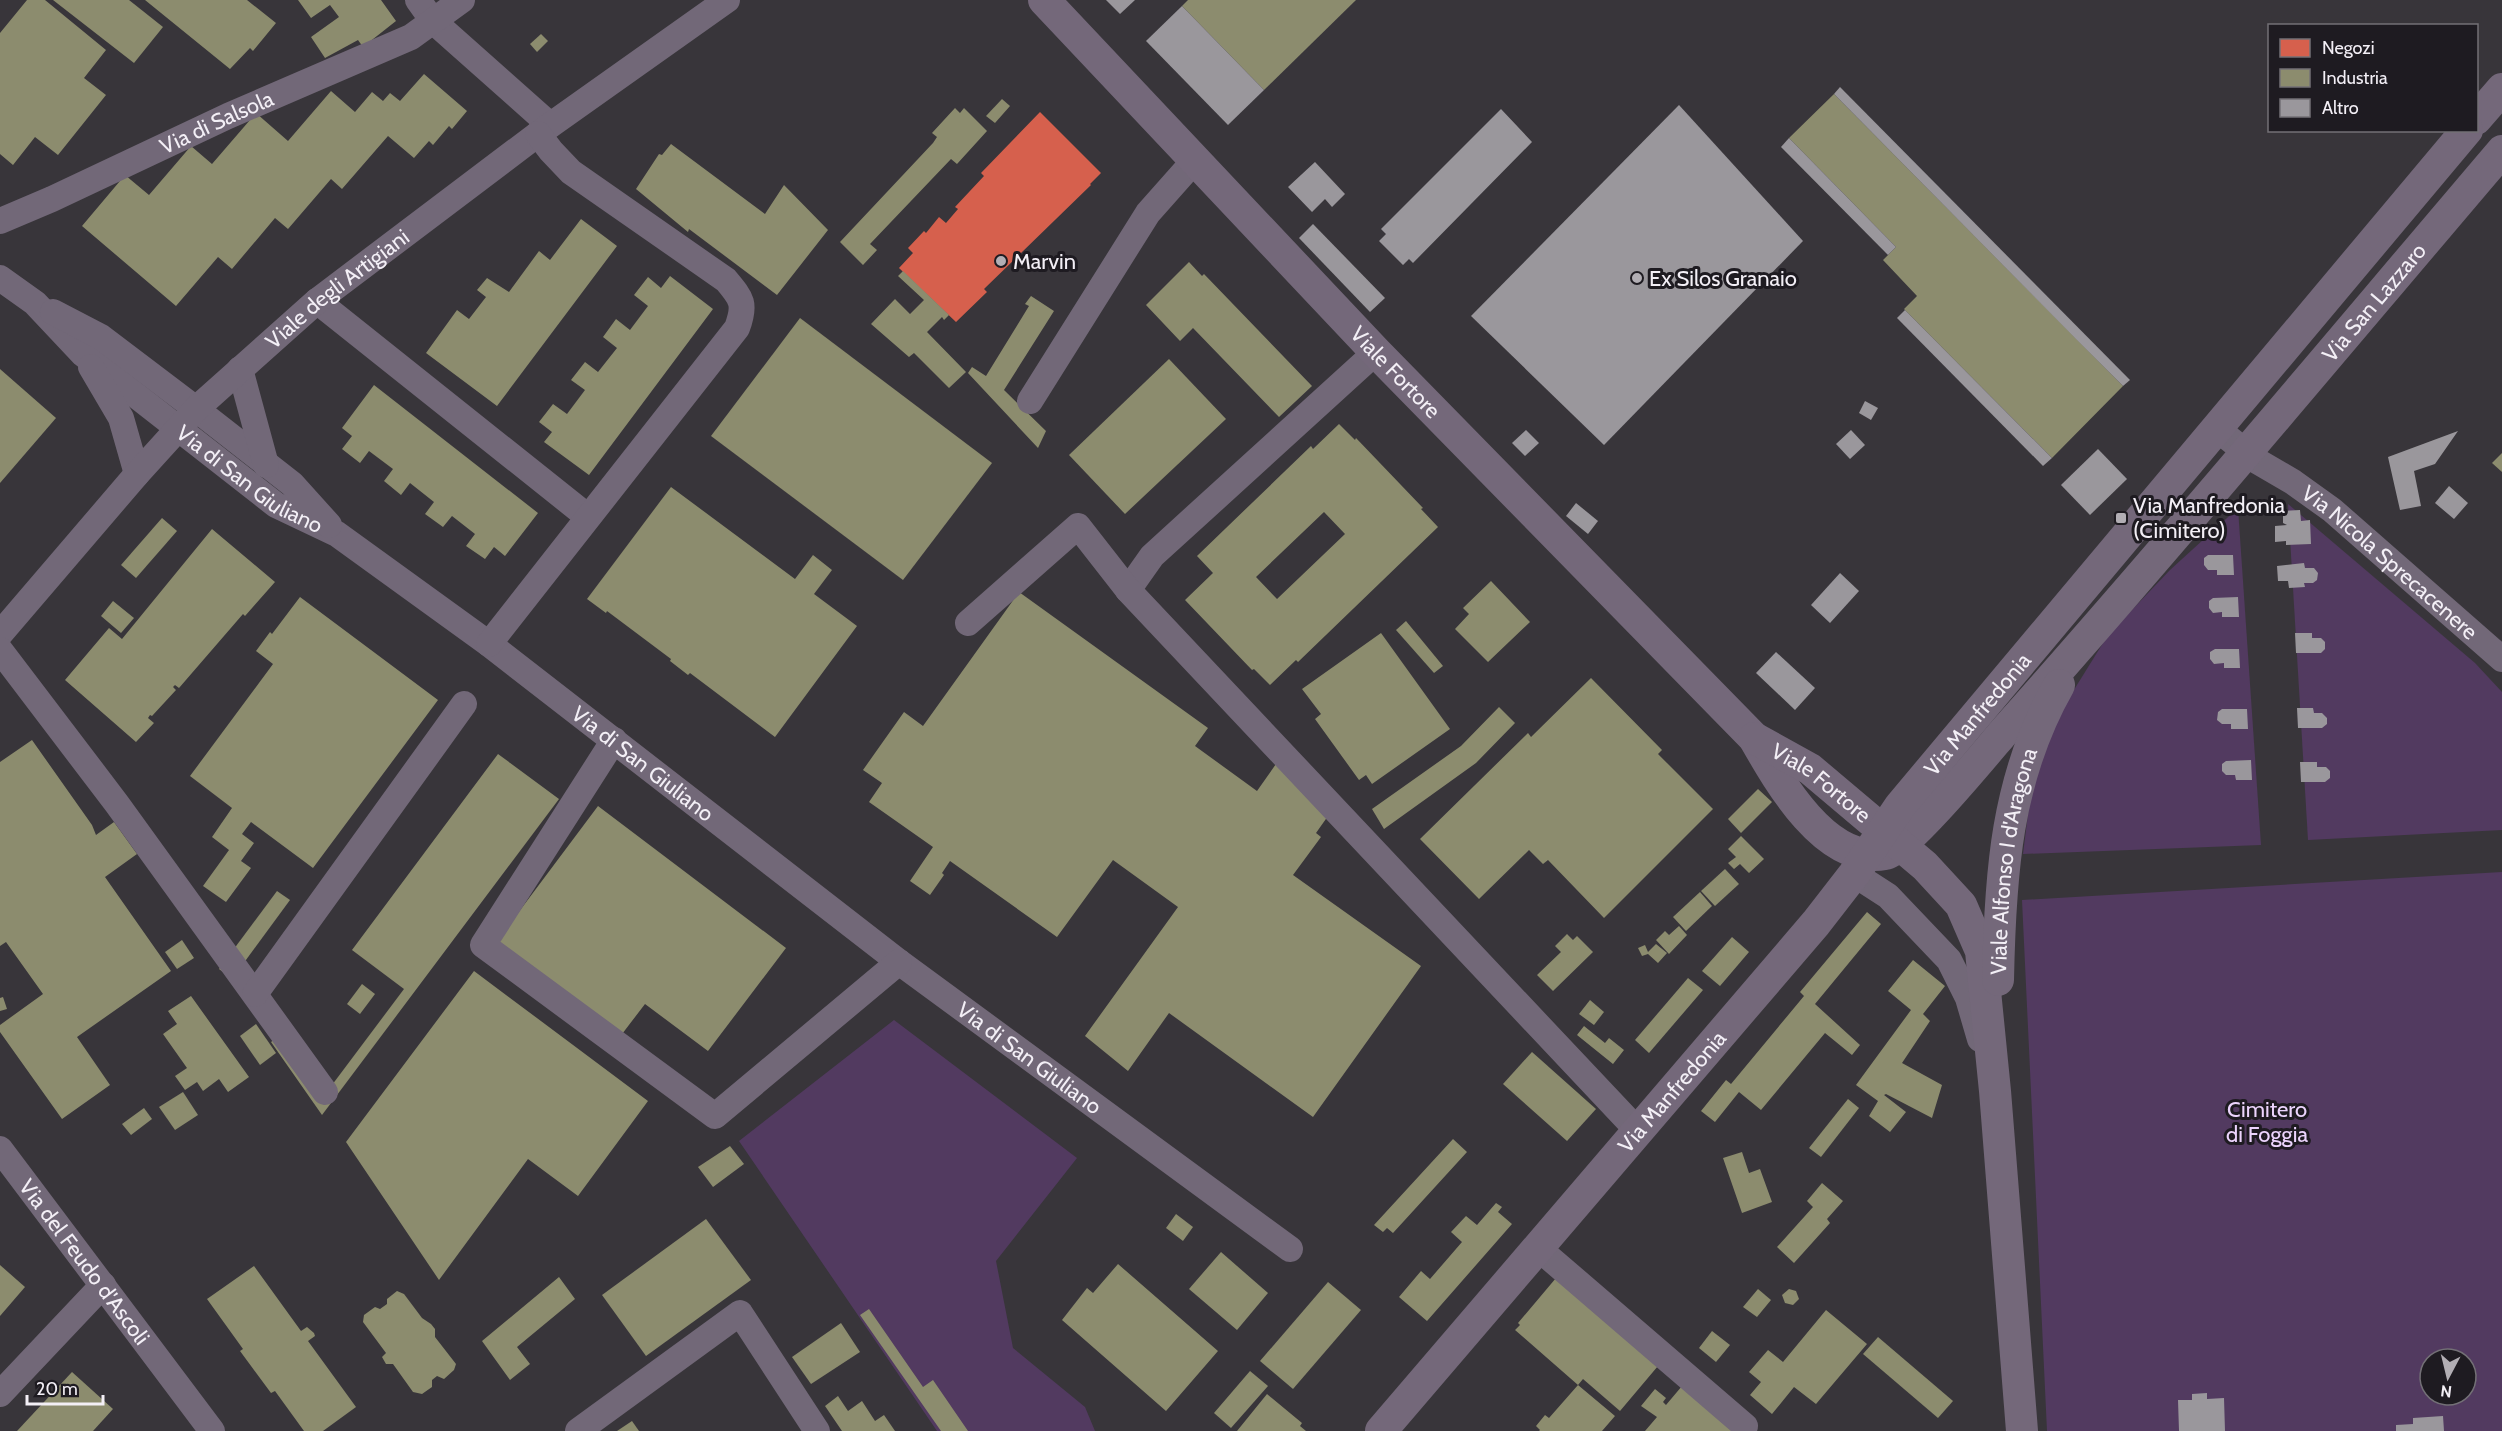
<svg xmlns="http://www.w3.org/2000/svg" width="2502" height="1431" font-family="Cabin,sans-serif">
  <style>
    .green { fill: #523a60; fill-rule: evenodd }
    .shops { fill: #d6604d }
    .industry { fill: #8c8c6e; fill-rule: evenodd }
    .building { fill: #9a979c }
    .lines { fill: none; stroke-linecap: round; stroke-linejoin: round }
    .minor { stroke: #726878; stroke-width: 26 }
    .major { stroke: #74687a; stroke-width: 32 }
    .poi-dot { fill: #b2aeb4; stroke: #1e1b21; stroke-width: 2 }
    .labels { text-anchor: middle; stroke-width: 6; stroke-linejoin: round; paint-order: stroke }
    .street-label { font-size: 22px; fill: #f3eff6; stroke: #1e1b21 }
    .poi-label { font-size: 22px; fill: #f3eff6; stroke: #1e1b21; text-anchor: start }
    .park-label { font-size: 22px; fill: #ecd4fd; stroke: #1e1b21 }
  </style>
  <rect width="100%" height="100%" fill="#38353a"/>
  <g class="green">
    <polygon points="2288,504 2475,663 2502,692 2502,830 2308,840"/>
    <polygon points="2238,508 2261,845 2023,854 2036,751 2108,635 2170,570"/>
    <path d="M2502 872V1431H2047L2022 900ZM2430 1359H2466V1395H2430Z"/>
    <polygon points="894,1020 1077,1158 996,1261 1013,1348 1085,1407 1095,1431 937,1431 739,1141"/>
  </g>
  <polygon class="shops" points="1040,112 1101,173 1090,184 1091,185 984,289 987,292 956,322 899,268 913,253 908,248 924,231 926,233 939,217 946,223 958,209 955,207 984,176 981,173"/>
  <g class="industry">
    <polygon points="27,0 45,0 106,50 84,78 106,95 58,155 35,137 13,165 0,154 0,33"/>
    <polygon points="53,0 129,0 163,27 134,63"/>
    <polygon points="145,0 247,0 276,23 253,51 250,48 230,69"/>
    <polygon points="298,0 381,0 396,21 363,47 358,40 325,58 311,37 339,17 330,5 311,18"/>
    <polygon points="1188,0 1356,0 1264,90 1182,6"/>
    <polygon points="541,34 548,41 537,52 530,44"/>
    <polygon points="424,74 467,111 452,129 449,126 433,145 429,141 414,158 388,136 342,189 331,179 288,229 275,218 232,269 218,257 176,306 82,226 125,175 149,195 191,146 212,164 256,113 288,141 331,91 355,112 372,92 383,101 390,93 400,101"/>
    <polygon points="1834,94 2123,386 2052,458 1904,309 1917,296 1883,260 1896,247 1789,138"/>
    <polygon points="1002,99 1010,106 995,123 986,116"/>
    <polygon points="955,108 960,113 964,108 987,131 957,164 951,159 870,244 877,250 863,265 840,242 933,143 937,137 932,133"/>
    <polygon points="671,144 765,214 784,185 828,230 777,295 689,229 688,232 636,189 659,154 662,155"/>
    <polygon points="581,219 617,246 497,406 426,353 457,310 469,319 486,297 477,290 487,278 509,292 539,251 550,260"/>
    <polygon points="1189,262 1202,276 1204,274 1312,386 1279,417 1193,328 1180,341 1146,305"/>
    <polygon points="903,271 949,315 944,320 942,317 927,332 966,372 949,388 914,353 909,357 871,324 895,299 910,314 924,300 898,276"/>
    <polygon points="670,276 713,309 589,475 544,442 552,432 539,422 553,404 567,414 585,390 571,380 585,362 598,372 617,348 603,337 616,319 630,330 648,306 634,295 648,277 661,288"/>
    <polygon points="1031,296 1054,311 1004,390 1046,431 1038,448 968,373 972,367 986,376 1029,306 1025,304"/>
    <polygon points="800,318 992,463 903,580 711,436"/>
    <polygon points="1169,359 1226,419 1125,514 1069,455"/>
    <polygon points="0,369 56,418 0,483"/>
    <polygon points="374,385 538,513 505,556 494,547 485,559 466,546 475,534 452,516 443,527 425,514 434,502 410,483 401,495 384,481 393,469 369,451 360,463 342,449 352,436 342,428"/>
    <path d="M1339 424 1355 440 1356 438 1423 508 1421 509 1438 527 1298 662 1296 660 1270 685 1254 669 1252 670 1185 600 1213 573 1197 556 1311 446 1313 449ZM1324 512 1345 534 1277 599 1256 577Z"/>
    <polygon points="2502,453 2502,472 2492,463"/>
    <polygon points="671,487 795,579 813,555 832,570 814,594 857,626 775,737 690,673 688,675 670,661 671,659 607,611 606,613 587,599"/>
    <polygon points="162,518 177,531 136,578 121,565"/>
    <polygon points="212,529 275,582 245,616 243,614 179,688 175,685 173,687 176,690 152,716 150,715 148,718 154,723 136,742 65,680 109,628 122,639"/>
    <polygon points="1491,581 1530,622 1488,662 1455,629 1469,614 1463,608"/>
    <polygon points="1019,592 1208,728 1195,746 1257,791 1276,764 1328,816 1316,833 1321,837 1293,875 1421,966 1313,1117 1169,1013 1128,1071 1085,1036 1178,907 1113,860 1057,937 950,861 942,873 944,875 930,895 910,881 933,847 869,802 882,783 863,770 904,712 923,726"/>
    <polygon points="300,597 438,700 313,868 251,822 242,834 254,843 241,861 251,868 226,902 203,886 229,850 212,837 232,808 190,776 273,664 256,651 270,632 272,634"/>
    <polygon points="113,601 134,618 121,633 101,616"/>
    <polygon points="1406,621 1443,666 1434,673 1396,630"/>
    <polygon points="1381,633 1450,729 1372,784 1366,775 1359,780 1315,719 1321,714 1302,689"/>
    <polygon points="1591,678 1662,750 1658,754 1713,809 1604,918 1548,860 1543,864 1529,850 1479,899 1420,839 1528,733 1531,737"/>
    <polygon points="1499,707 1515,723 1476,763 1384,829 1372,809 1461,746"/>
    <polygon points="32,740 92,825 96,835 114,822 137,854 105,877 171,971 77,1037 110,1085 62,1119 0,1032 0,1025 43,994 6,942 0,946 0,762"/>
    <polygon points="498,754 559,799 322,1115 271,1042 283,1033 326,1093 404,989 352,950"/>
    <polygon points="1758,789 1772,802 1741,833 1728,819"/>
    <polygon points="598,806 786,948 708,1051 645,1004 619,1038 494,945"/>
    <polygon points="1741,836 1764,859 1749,873 1740,864 1734,869 1728,863 1736,857 1728,849"/>
    <polygon points="1725,869 1739,884 1715,906 1701,891"/>
    <polygon points="277,891 290,900 232,979 219,969"/>
    <polygon points="1700,892 1712,906 1686,931 1673,917"/>
    <polygon points="1867,912 1881,924 1815,1004 1860,1045 1852,1055 1825,1033 1761,1110 1739,1092 1715,1122 1701,1111 1726,1080 1731,1084 1804,996 1800,992"/>
    <polygon points="1679,926 1687,935 1669,954 1656,940 1665,931 1669,935"/>
    <polygon points="1567,934 1573,940 1577,936 1593,952 1553,991 1537,975 1561,952 1555,946"/>
    <polygon points="1732,937 1749,952 1720,986 1702,971"/>
    <polygon points="182,940 194,958 177,969 165,952"/>
    <polygon points="1656,944 1667,953 1658,963 1648,954 1642,956 1638,948 1645,945 1648,952"/>
    <polygon points="1913,960 1945,986 1923,1014 1930,1021 1902,1063 1942,1085 1932,1118 1886,1094 1884,1095 1906,1112 1890,1132 1869,1116 1878,1101 1856,1085 1911,1010 1888,991"/>
    <polygon points="474,971 648,1101 578,1196 528,1159 439,1280 346,1142"/>
    <polygon points="1688,978 1703,990 1649,1053 1635,1040"/>
    <polygon points="362,984 375,994 360,1014 347,1004"/>
    <polygon points="191,996 249,1077 228,1092 219,1079 203,1091 197,1082 185,1090 175,1076 187,1068 163,1034 177,1024 168,1011"/>
    <polygon points="3,997 7,1009 0,1011 0,998"/>
    <polygon points="1590,1000 1604,1012 1594,1025 1579,1014"/>
    <polygon points="256,1024 276,1053 260,1065 240,1036"/>
    <polygon points="1584,1026 1605,1043 1609,1038 1624,1050 1613,1064 1577,1035"/>
    <polygon points="1532,1052 1596,1109 1567,1141 1503,1084"/>
    <polygon points="183,1092 198,1115 175,1130 159,1107"/>
    <polygon points="1848,1099 1859,1108 1821,1157 1809,1148"/>
    <polygon points="144,1108 152,1119 131,1135 122,1124"/>
    <polygon points="1453,1139 1467,1152 1393,1233 1387,1228 1383,1232 1374,1225"/>
    <polygon points="730,1146 744,1164 713,1187 698,1167"/>
    <polygon points="1742,1152 1749,1173 1760,1169 1772,1202 1742,1213 1723,1158"/>
    <polygon points="1822,1183 1843,1201 1827,1219 1830,1223 1794,1263 1777,1247 1813,1207 1807,1201"/>
    <polygon points="1496,1203 1502,1207 1498,1212 1512,1224 1427,1321 1399,1297 1421,1271 1430,1279 1462,1242 1451,1232 1466,1216 1477,1225"/>
    <polygon points="1176,1214 1193,1227 1183,1241 1166,1228"/>
    <polygon points="706,1219 751,1280 646,1356 602,1295"/>
    <polygon points="1221,1252 1268,1293 1237,1330 1189,1289"/>
    <polygon points="1118,1264 1218,1351 1166,1411 1062,1320 1087,1288 1093,1293"/>
    <polygon points="0,1265 25,1287 0,1316"/>
    <polygon points="254,1266 301,1331 307,1327 314,1333 315,1336 308,1341 356,1407 323,1431 304,1431 275,1391 271,1393 240,1351 243,1349 207,1299"/>
    <polygon points="559,1277 575,1299 517,1347 530,1364 510,1380 482,1341"/>
    <polygon points="1556,1278 1658,1366 1620,1411 1583,1379 1578,1385 1515,1330 1520,1325 1518,1323"/>
    <polygon points="1328,1282 1361,1310 1293,1389 1260,1361"/>
    <polygon points="1758,1289 1771,1300 1757,1317 1743,1307"/>
    <polygon points="1789,1289 1796,1291 1799,1299 1793,1305 1785,1303 1782,1295"/>
    <polygon points="397,1291 404,1294 422,1318 431,1324 435,1329 435,1337 456,1364 454,1370 444,1379 437,1376 432,1380 432,1387 422,1394 413,1392 393,1364 386,1364 382,1357 386,1353 363,1322 364,1315 375,1307 380,1309 387,1304 387,1299"/>
    <polygon points="869,1309 923,1387 933,1380 968,1431 941,1431 860,1315"/>
    <polygon points="1826,1310 1867,1344 1816,1404 1794,1387 1772,1414 1750,1395 1761,1382 1749,1372 1768,1350 1783,1362"/>
    <polygon points="841,1323 860,1352 811,1384 792,1357"/>
    <polygon points="1712,1331 1730,1345 1716,1362 1699,1348"/>
    <polygon points="1878,1337 1953,1401 1938,1418 1863,1354"/>
    <polygon points="1250,1371 1268,1386 1231,1428 1214,1413"/>
    <polygon points="72,1372 113,1409 93,1431 17,1431"/>
    <polygon points="1578,1385 1615,1416 1602,1431 1539,1431 1540,1430 1536,1426 1545,1415 1549,1418"/>
    <polygon points="1682,1386 1735,1431 1645,1431 1657,1417 1641,1406 1655,1389 1666,1398 1663,1402 1666,1405"/>
    <polygon points="1267,1394 1302,1423 1300,1426 1306,1431 1237,1431"/>
    <polygon points="838,1396 848,1411 862,1401 875,1421 884,1415 895,1431 842,1431 825,1406"/>
    <polygon points="632,1421 639,1431 617,1431"/>
  </g>
  <g class="building">
    <polygon points="1106,0 1135,0 1120,14"/>
    <polygon points="1182,6 1264,90 1228,125 1146,41"/>
    <polygon points="1840,87 2130,380 2123,386 2077,340 1834,94"/>
    <polygon points="1679,105 1803,241 1604,445 1471,316"/>
    <polygon points="1501,109 1532,142 1413,263 1409,259 1403,265 1379,241 1386,234 1381,229"/>
    <polygon points="1789,138 1896,247 1888,255 1781,147"/>
    <polygon points="1315,162 1345,194 1332,207 1325,199 1312,212 1288,187"/>
    <polygon points="1313,224 1385,298 1370,312 1299,238"/>
    <polygon points="1905,310 2052,458 2043,466 1897,318"/>
    <polygon points="1865,401 1878,408 1871,420 1859,413"/>
    <polygon points="1526,430 1539,443 1525,456 1512,443"/>
    <polygon points="1851,430 1865,445 1850,459 1836,444"/>
    <polygon points="2458,431 2435,464 2414,471 2421,506 2400,510 2388,457"/>
    <polygon points="2098,449 2127,479 2090,515 2061,485"/>
    <polygon points="2449,486 2468,503 2454,519 2435,503"/>
    <polygon points="1576,503 1598,521 1588,534 1566,516"/>
    <polygon points="2300,510 2301,521 2310,520 2311,544 2286,545 2286,541 2275,542 2275,526 2287,525 2283,523 2283,511"/>
    <polygon points="2208,555 2233,555 2234,575 2217,575 2217,570 2208,570 2204,565 2204,558"/>
    <polygon points="2304,563 2305,568 2314,568 2318,573 2317,580 2313,583 2304,583 2305,587 2289,588 2288,581 2278,581 2277,566"/>
    <polygon points="1840,573 1859,591 1830,623 1811,605"/>
    <polygon points="2238,597 2239,617 2222,617 2222,612 2213,613 2209,608 2209,601 2213,598"/>
    <polygon points="2295,633 2312,633 2312,638 2321,638 2325,642 2325,649 2321,653 2296,653"/>
    <polygon points="2215,649 2239,649 2240,668 2224,668 2224,663 2214,664 2210,659 2210,652"/>
    <polygon points="1776,652 1815,688 1795,710 1756,673"/>
    <polygon points="2297,708 2313,708 2314,713 2322,713 2327,718 2327,724 2322,728 2298,728"/>
    <polygon points="2222,709 2247,709 2248,729 2231,729 2231,724 2222,724 2217,720 2218,712"/>
    <polygon points="2251,760 2252,780 2236,780 2235,775 2226,775 2222,771 2222,764 2226,761"/>
    <polygon points="2300,762 2317,762 2317,767 2326,767 2330,771 2330,778 2325,782 2301,782"/>
    <polygon points="2207,1393 2207,1399 2224,1398 2225,1431 2179,1431 2178,1400 2192,1400 2192,1394"/>
    <polygon points="2443,1416 2444,1431 2396,1431 2396,1425 2413,1424 2413,1418"/>
  </g>
  <g class="lines">
    <g class="minor">
      <polyline points="418,0 433,21 550,125"/>
      <path id="s1" d="M0 221 52 199 228 116 411 37 462 0"/>
      <path id="s2" d="M0 278 35 303 83 354 276 505 337 534 489 644 899 962 1290 1249"/>
      <polyline points="317,301 588,517"/>
      <polyline points="53,312 101,337 196,409 292,484 329,525"/>
      <polyline points="91,367 121,418 137,474"/>
      <polyline points="240,369 266,465"/>
      <polyline points="1030,401 1148,213 1195,160"/>
      <path id="s3" d="M2216 428 2257 461 2293 482 2332 510 2502 659"/>
      <polyline points="1128,590 1152,556 1376,352"/>
      <polyline points="968,623 1078,526 1128,590 1638,1131"/>
      <path id="s4" d="M0 634 137 474 196 409 317 301 538 134 727 0"/>
      <path d="M489 644 737 328C746 304 742 299 726 280L571 172 551 151 538 134"/>
      <polyline points="0,650 117,804 325,1092"/>
      <polyline points="614,740 483,945 715,1116 899,962"/>
      <polyline points="1854,874 1888,896 1949,960 1968,998 1980,1039"/>
      <polyline points="255,994 464,704"/>
      <path id="s5" d="M0 1149 212 1431"/>
      <polyline points="1538,1248 1745,1426"/>
      <polyline points="0,1394 103,1285"/>
      <polyline points="578,1431 740,1313 817,1431"/>
    </g>
    <g class="major">
      <path id="s6" d="M1044 0 1376 352 1754 738C1779 782 1826 865 1885 854 1905 851 1984 755 2002 734 2172 543 2336 346 2502 151"/>
      <polyline points="2476,119 2502,89"/>
      <path id="s7" d="M1754 738 1810 769 1925 866 1961 905 1981 951 1995 1091 2022 1431"/>
      <path id="s8" d="M1998 980C2000 875 2006 778 2059 685"/>
      <path id="s9" d="M1381 1431 1816 923 1854 874 1900 806 2467 130"/>
    </g>
  </g>
  <g class="poi-dot">
    <circle cx="1001" cy="261" r="6"/>
    <circle cx="1637" cy="278" r="6"/>
    <rect x="2115" y="512" width="12" height="12" rx="3"/>
  </g>
  <g class="labels">
    <g class="street-label">
      <text dy="8" stroke="none"><textPath href="#s1" startOffset="238">Via di Salsola</textPath></text>
      <text dy="8" stroke="none"><textPath href="#s4" startOffset="484">Viale degli Artigiani</textPath></text>
      <text dy="8" stroke="none"><textPath href="#s6" startOffset="1948">Via San Lazzaro</textPath></text>
      <text dy="8" stroke="none"><textPath href="#s6" startOffset="512">Viale Fortore</textPath></text>
      <text dy="8" stroke="none"><textPath href="#s2" startOffset="322">Via di San Giuliano</textPath></text>
      <text dy="8" stroke="none"><textPath href="#s3" startOffset="220">Via Nicola Sprecacenere</textPath></text>
      <text dy="8" stroke="none"><textPath href="#s9" startOffset="933">Via Manfredonia</textPath></text>
      <text dy="8" stroke="none"><textPath href="#s2" startOffset="808">Via di San Giuliano</textPath></text>
      <text dy="8" stroke="none"><textPath href="#s7" startOffset="81">Viale Fortore</textPath></text>
      <text dy="8" stroke="none"><textPath href="#s8" startOffset="120">Viale Alfonso I d'Aragona</textPath></text>
      <text dy="8" stroke="none"><textPath href="#s2" startOffset="1294">Via di San Giuliano</textPath></text>
      <text dy="8" stroke="none"><textPath href="#s9" startOffset="447">Via Manfredonia</textPath></text>
      <text dy="8" stroke="none"><textPath href="#s5" startOffset="141">Via del Feudo d'Ascoli</textPath></text>
    </g>
    <g class="poi-label">
      <text x="1013" y="269">Marvin</text>
      <text x="1649" y="286">Ex Silos Granaio</text>
      <text x="2133" y="513">Via Manfredonia<tspan x="2133" dy="25">(Cimitero)</tspan></text>
    </g>
    <g class="park-label">
      <text x="2267" y="1117">Cimitero<tspan x="2267" dy="25">di Foggia</tspan></text>
    </g>
  </g>
  <rect x="2268" y="24" width="210" height="108" fill="#1e1b21" stroke="#737076" stroke-width="1.5"/>
  <rect x="2280" y="39" width="30" height="18" fill="#d6604d" stroke="#737076" stroke-width="1.5"/>
  <text x="2322" y="54" font-size="18" fill="#f3eff6">Negozi</text>
  <rect x="2280" y="69" width="30" height="18" fill="#8c8c6e" stroke="#737076" stroke-width="1.5"/>
  <text x="2322" y="84" font-size="18" fill="#f3eff6">Industria</text>
  <rect x="2280" y="99" width="30" height="18" fill="#9a979c" stroke="#737076" stroke-width="1.5"/>
  <text x="2322" y="114" font-size="18" fill="#f3eff6">Altro</text>
  <g transform="translate(2448 1377) rotate(187)"><circle r="28" fill="#1e1b21" stroke="#737076" stroke-width="1.5"/>
  <path d="M0-4.5L10 22L0 15L-10 22Z" fill="#b2aeb4"/>
  <text y="-9" font-size="16" font-weight="bold" text-anchor="middle" fill="#f3eff6">N</text>
  </g>
  <path d="M27 1395v9h76v-9" fill="none" stroke="#f3eff6" stroke-width="3"/>
  <text x="36" y="1395" font-size="18" fill="#f3eff6" stroke="#1e1b21" stroke-width="4.5" paint-order="stroke">20 m</text>
</svg>
